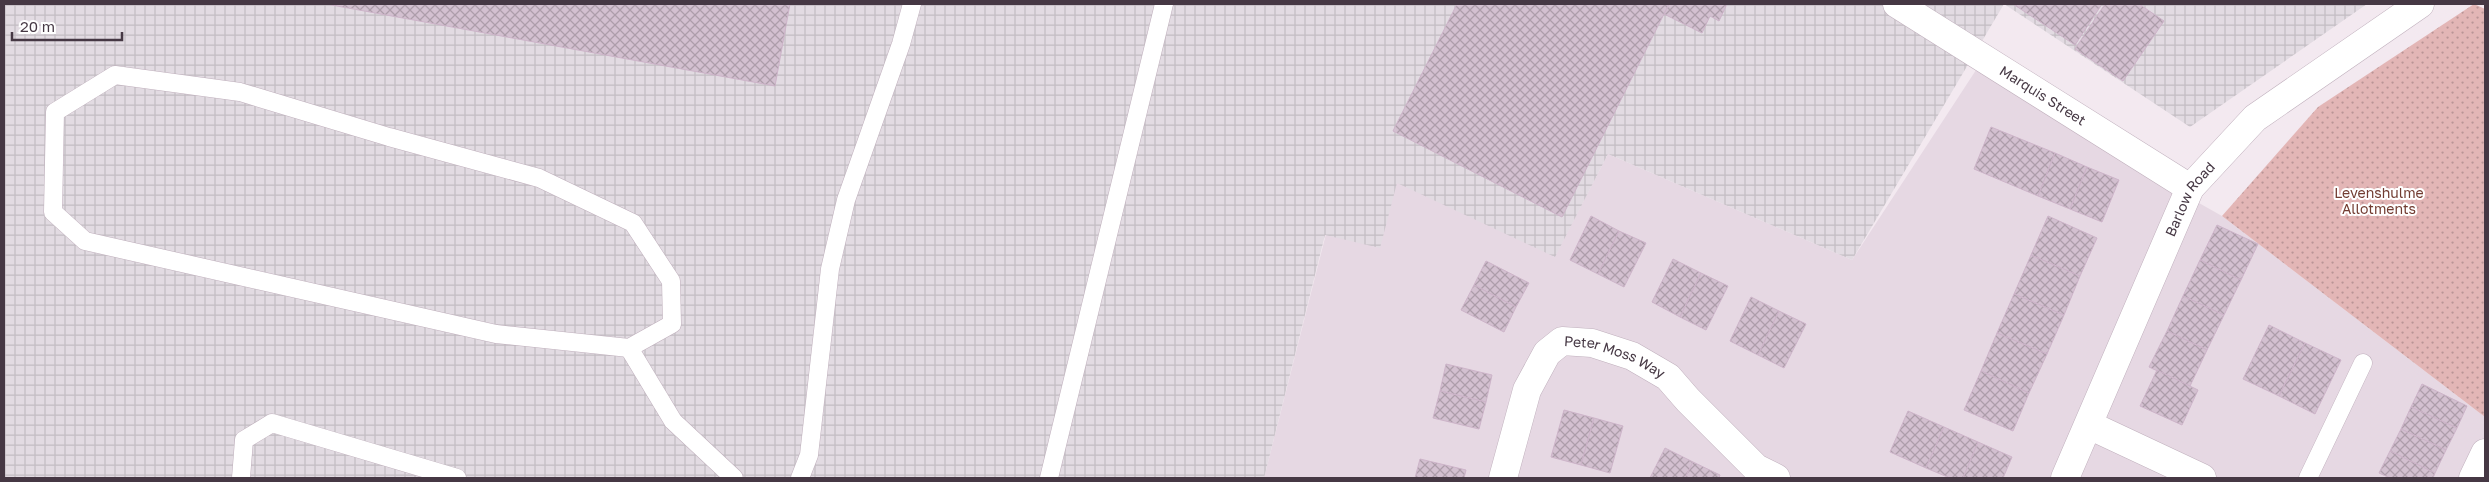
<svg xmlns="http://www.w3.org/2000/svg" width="2489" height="482" font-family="'Golos Text',sans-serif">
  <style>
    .residential { fill: #e6d8e3 }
    .industrial { fill: url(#industrial-grid) }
    .park { fill: url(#park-dots) }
    .building { fill: url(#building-cross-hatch); stroke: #cdb4c9 }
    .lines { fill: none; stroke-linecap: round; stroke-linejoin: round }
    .service-casing { stroke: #c0b0bd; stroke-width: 19 }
    .minor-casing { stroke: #c0b0bd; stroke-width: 29 }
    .tertiary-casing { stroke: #c0b0bd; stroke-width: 29 }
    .service { stroke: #fff; stroke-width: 18 }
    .minor { stroke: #fff; stroke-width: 28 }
    .tertiary { stroke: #fff; stroke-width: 28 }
    .labels { text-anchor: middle; stroke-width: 4; stroke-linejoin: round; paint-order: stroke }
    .street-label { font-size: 14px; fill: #463844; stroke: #fff }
    .park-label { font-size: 14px; fill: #723c31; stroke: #fff }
  </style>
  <defs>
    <pattern id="industrial-grid" width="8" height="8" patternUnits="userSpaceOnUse" patternTransform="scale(1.25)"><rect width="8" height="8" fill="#e2dbe2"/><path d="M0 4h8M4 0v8" fill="none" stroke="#c3bdc3"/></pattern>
    <pattern id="park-dots" width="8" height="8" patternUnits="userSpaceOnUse" patternTransform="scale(1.25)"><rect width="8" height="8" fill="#e3b6b6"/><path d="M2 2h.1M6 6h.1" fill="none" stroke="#ba9596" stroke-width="1.8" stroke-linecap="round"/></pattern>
    <pattern id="building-cross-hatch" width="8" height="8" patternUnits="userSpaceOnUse" patternTransform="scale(1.25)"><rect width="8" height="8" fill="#d3c0d0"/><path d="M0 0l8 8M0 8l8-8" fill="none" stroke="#ad9daa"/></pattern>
  </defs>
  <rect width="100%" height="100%" fill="#f3e9f0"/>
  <polygon class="residential" points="1978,67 2137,168 2222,216 2485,417 2485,478 1264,478 1326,234 1397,182 1555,256 1608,154 1852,260"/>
  <polygon class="industrial" points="4,4 2367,4 2190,127 2004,4 1852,260 1608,154 1555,257 1397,183 1380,248 1325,235 1264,478 4,478"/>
  <polygon class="park" points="2474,4 2485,9 2485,417 2222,216 2318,107"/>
  <g class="building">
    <polygon points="326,4 790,4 775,86"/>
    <polygon points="1457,4 1669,4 1562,217 1393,131"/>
    <polygon points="1669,4 1727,4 1719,21 1710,16 1702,33 1664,14"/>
    <polygon points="2013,4 2102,4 2075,45"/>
    <polygon points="2105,4 2139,4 2164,21 2123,81 2075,49"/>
    <polygon points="1991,127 2055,153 2038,196 1974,169"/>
    <polygon points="2055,153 2087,167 2070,209 2038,196"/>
    <polygon points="2087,167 2119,180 2102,222 2070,209"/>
    <polygon points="1591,216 1619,231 1598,274 1570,260"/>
    <polygon points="2048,216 2097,238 2080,276 2031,255"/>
    <polygon points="2217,225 2258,244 2241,280 2200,260"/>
    <polygon points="1619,231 1646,243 1624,287 1598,274"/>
    <polygon points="2031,255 2080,276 2064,315 2014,294"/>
    <polygon points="1673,259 1701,273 1680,317 1652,302"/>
    <polygon points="2200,260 2241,280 2224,315 2183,296"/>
    <polygon points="1486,261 1529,283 1516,307 1474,285"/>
    <polygon points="1701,273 1728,286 1706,330 1680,317"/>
    <polygon points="1474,285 1516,307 1504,332 1461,310"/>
    <polygon points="2014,294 2064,315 2047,354 1997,333"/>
    <polygon points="2183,296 2224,315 2207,350 2167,331"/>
    <polygon points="1751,297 1779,311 1758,355 1730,341"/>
    <polygon points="1779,311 1806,324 1784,368 1758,355"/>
    <polygon points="2269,325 2305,343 2279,396 2243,379"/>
    <polygon points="2167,331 2207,350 2190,386 2149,367"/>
    <polygon points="1997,333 2047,354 2029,393 1981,371"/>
    <polygon points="2305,343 2341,360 2315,414 2279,396"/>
    <polygon points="1446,364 1492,375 1486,402 1440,391"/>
    <polygon points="2157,370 2198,390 2182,425 2140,406"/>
    <polygon points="1981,371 2029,393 2013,431 1964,410"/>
    <polygon points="2422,384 2467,406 2457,428 2411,407"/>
    <polygon points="1440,391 1486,402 1479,429 1433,418"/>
    <polygon points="2411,407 2457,428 2446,450 2401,429"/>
    <polygon points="1564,410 1594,418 1581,465 1551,457"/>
    <polygon points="1908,411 1944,427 1926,468 1890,452"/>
    <polygon points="1594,418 1623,426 1610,473 1581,465"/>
    <polygon points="1944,427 1978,442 1963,478 1950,478 1926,468"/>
    <polygon points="2401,429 2446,450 2435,473 2390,451"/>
    <polygon points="1978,442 2012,457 2003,478 1963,478"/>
    <polygon points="1665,448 1693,462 1685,478 1650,478"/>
    <polygon points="2390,451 2435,473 2433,478 2390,478 2379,473"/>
    <polygon points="1420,459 1466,470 1464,478 1415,478"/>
    <polygon points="1693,462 1720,475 1719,478 1685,478"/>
  </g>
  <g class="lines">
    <defs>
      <g id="service">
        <polygon points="115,75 240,92 389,137 539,178 633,223 671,281 672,324 629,348 496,334 85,241 53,212 55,112"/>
        <polyline points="629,348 673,421 734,478"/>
        <polyline points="241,478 244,440 272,423 457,478"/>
        <polyline points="800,478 809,455 830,269 846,200 901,44 912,4"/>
        <polyline points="1049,478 1164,4"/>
        <polyline points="2308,478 2363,363"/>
      </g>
      <g id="minor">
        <path id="s1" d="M1897 4 2190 188"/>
        <polyline points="2089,425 2202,478"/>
        <path id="s2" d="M1503 478 1527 390 1547 353 1562 341 1592 343 1632 356 1668 377 1688 400 1756 468 1776 478"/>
        <polyline points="2473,478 2485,453"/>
      </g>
      <g id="tertiary">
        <path id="s3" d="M2065 478 2190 188 2255 118 2420 4"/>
      </g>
    </defs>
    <use href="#service" class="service-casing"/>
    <use href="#minor" class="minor-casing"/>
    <use href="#tertiary" class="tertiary-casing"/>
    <use href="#service" class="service"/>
    <use href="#minor" class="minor"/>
    <use href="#tertiary" class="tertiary"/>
  </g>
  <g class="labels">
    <g class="street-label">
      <text dy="5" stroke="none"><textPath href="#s1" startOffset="172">Marquis Street</textPath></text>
      <text dy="5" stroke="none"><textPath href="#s3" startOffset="306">Barlow Road</textPath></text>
      <text dy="5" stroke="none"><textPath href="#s2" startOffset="208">Peter Moss Way</textPath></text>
    </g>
    <g class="park-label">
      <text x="2379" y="198">Levenshulme<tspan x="2379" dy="16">Allotments</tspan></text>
    </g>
  </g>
  <rect width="2489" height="482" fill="none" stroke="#463844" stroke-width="10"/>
  <path d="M12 32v8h110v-8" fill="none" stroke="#463844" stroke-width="2.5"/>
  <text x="20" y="32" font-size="15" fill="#463844" stroke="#ffffff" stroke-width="4" paint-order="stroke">20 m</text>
</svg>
